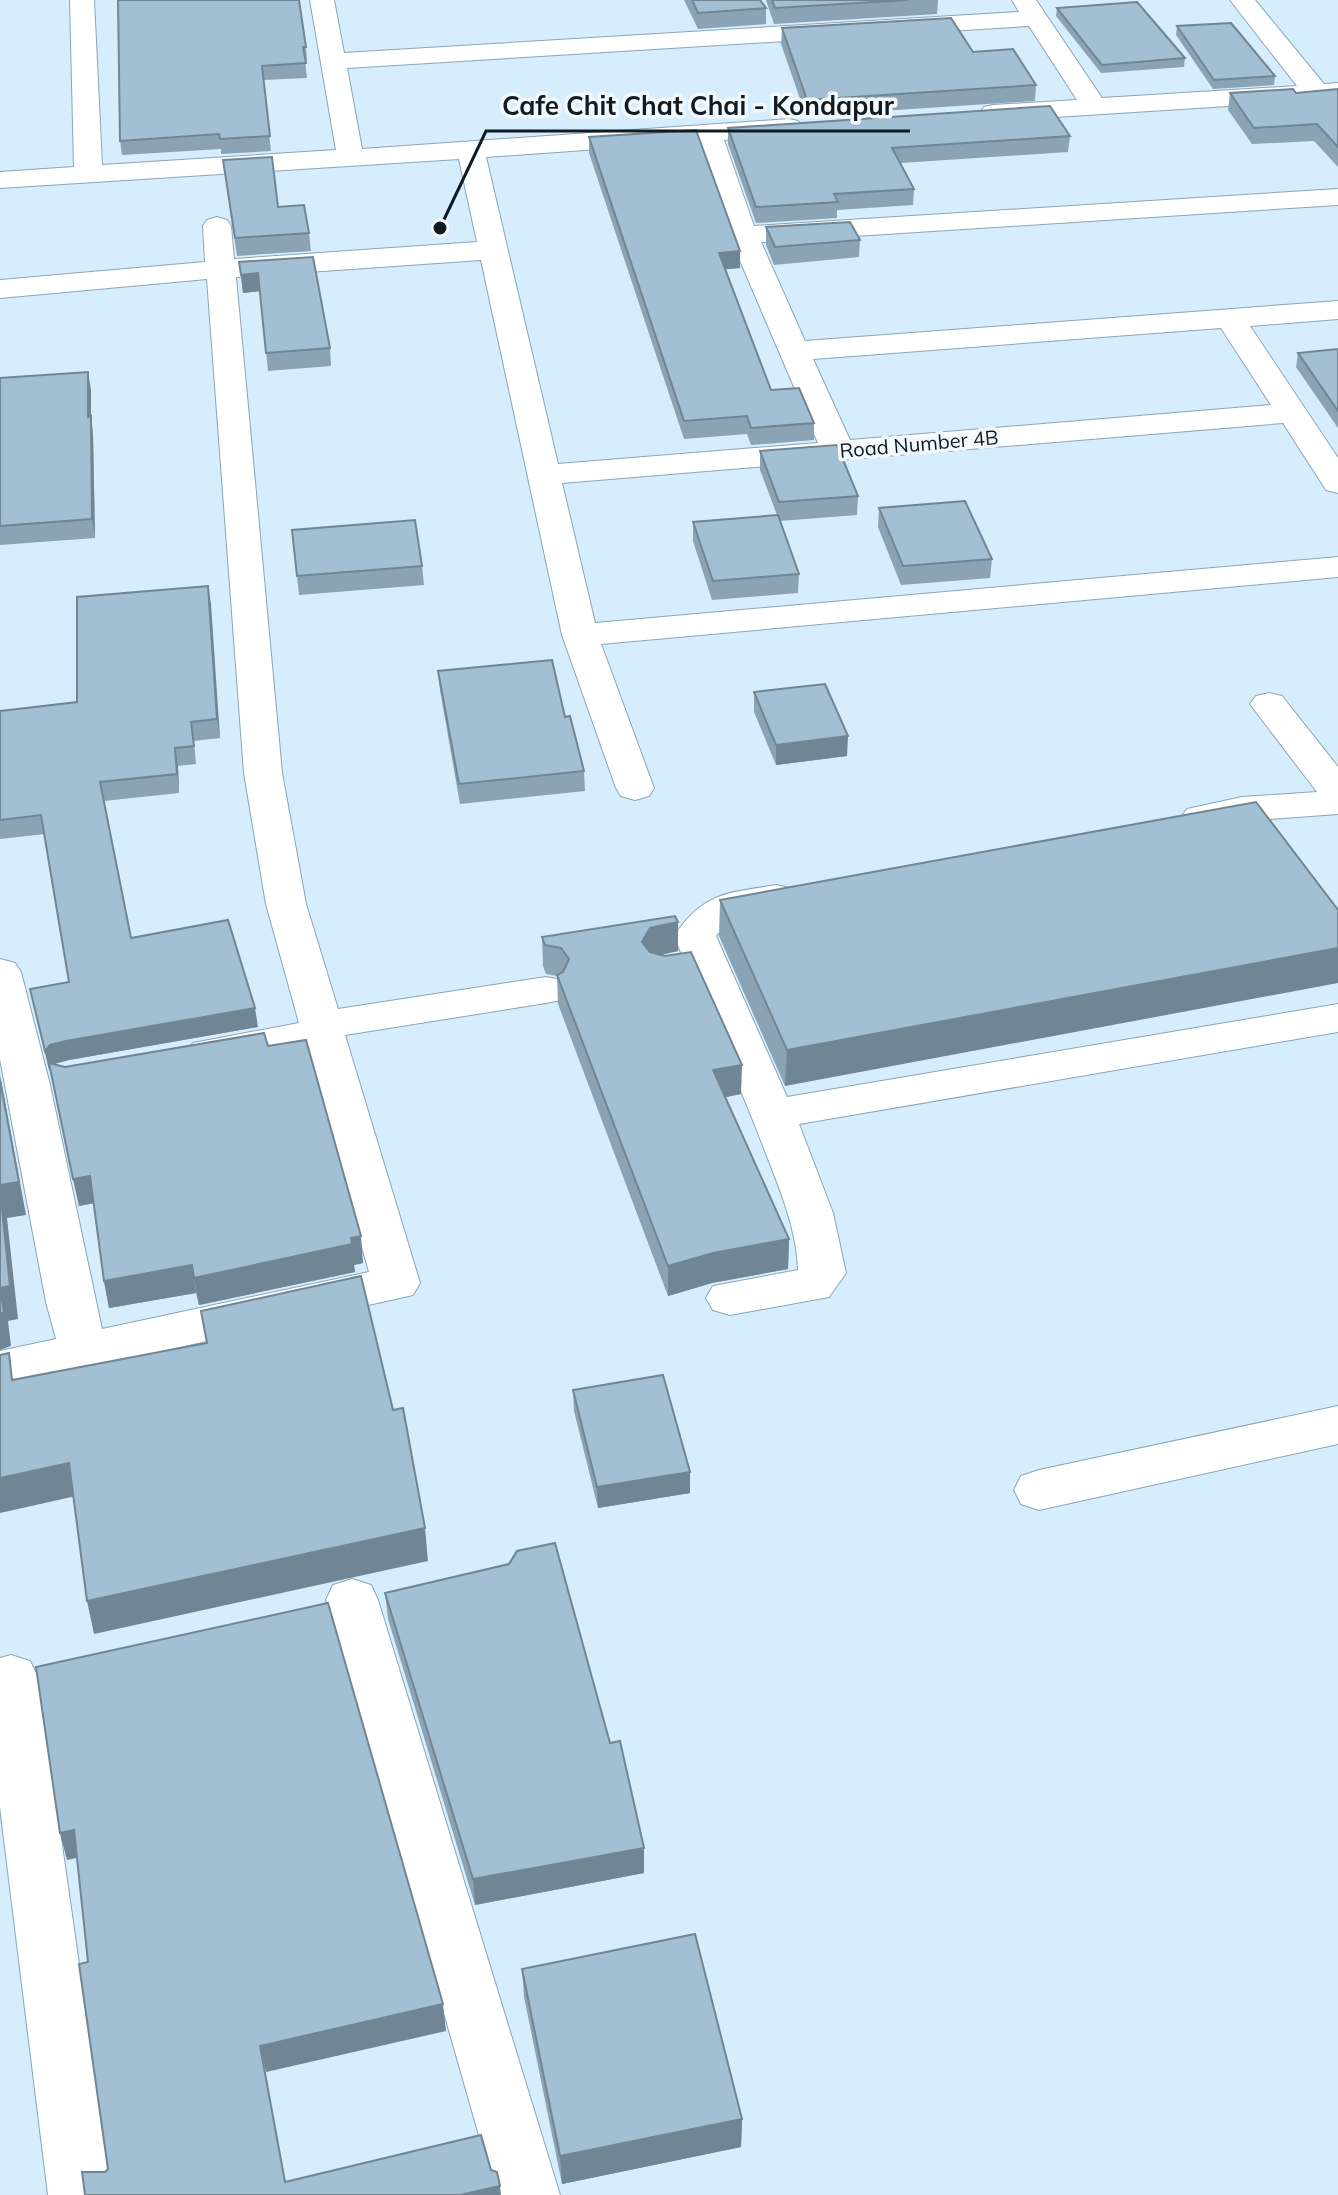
<svg xmlns="http://www.w3.org/2000/svg" width="1338" height="2195" font-family="Mulish,sans-serif">
  <style>
    .lines { fill: none; stroke-linecap: round; stroke-linejoin: round }
    .street-casing { stroke: #89a5b9; stroke-width: 2 }
    .street { fill: #fff; fill-rule: evenodd }
    .wall { fill: #8ba4b5 }
    .shaded-wall { fill: #718694 }
    .building { fill: #a2bfd3; stroke: #718694; stroke-width: 2 }
    .labels { text-anchor: middle; stroke-width: 7; stroke-linejoin: round; paint-order: stroke }
    .far-street-label { font-size: 20px; fill: #101a22; stroke: #f2f8fc }
    .leader { fill: none; stroke: #101a22; stroke-width: 3 }
    .callout-dot { fill: #101a22; stroke: #f2f8fc; stroke-width: 3 }
    .callout-label { font-size: 26px; text-anchor: middle; font-weight: bold; fill: #101a22; stroke: #f2f8fc; stroke-width: 7; stroke-linejoin: round; paint-order: stroke }
  </style>
  <rect width="100%" height="100%" fill="#d6edfe"/>
  <g class="lines">
    <defs>
      <g id="street">
        <path d="M70 0H94L102 165 336 150 310 0H334L344 53 1019 12 1012 0H1036L1102 98 1297 86 1230 0H1255L1324 84 1338 83V99L993 121 984 119 980 113 984 107 993 105 1077 100 1029 26 347 68 362 149 789 119 798 121 802 127 798 133 789 135 724 140 754 226 1338 189V205L761 242 805 341 1338 301V319L1250 326 1338 458V493L1326 490 1283 423 562 483 595 623 1338 557V577L601 644 654 788 649 796 635 800 621 796 616 788 562 635 481 260 236 277 282 773 306 904 338 1009 546 977 561 980 567 990 561 1000 546 1003 345 1035 420 1283 413 1295 0 1387V1351L56 1339 46 1302 0 1059V959L15 963 21 972 50 1085 102 1329 369 1272 307 1050 208 1067 193 1063 186 1053 193 1043 299 1023 266 904 244 773 207 279 0 298V280L205 262 203 226 207 220 217 217 227 220 231 226 234 259 477 242 459 159 0 188V172L74 167ZM697 142 729 235 818 443 558 464 486 157ZM1221 328 1271 405 850 440 813 359Z"/>
        <polygon points="1269,693 1282,696 1338,767 1338,814 1242,821 1201,829 1187,825 1181,817 1187,809 1242,797 1317,792 1250,704 1256,696"/>
        <path d="M776 885 790 888 796 897 790 906C763 913 735 912 716 936L787 1097 1338 1004V1032L799 1124 833 1213 846 1273 829 1297 730 1315 713 1310 706 1298 713 1286 798 1270C797 1228 778 1185 763 1146 736 1075 704 1006 674 936 704 892 727 893 776 885Z"/>
        <polygon points="1338,1406 1338,1444 1039,1510 1021,1504 1014,1490 1021,1476 1039,1470"/>
        <polygon points="352,1579 371,1585 378,1600 560,2195 496,2195 326,1600 333,1585"/>
        <polygon points="11,1655 30,1661 38,1677 112,2195 48,2195 0,1807 0,1658"/>
      </g>
    </defs>
    <use href="#street" class="street-casing"/>
    <use href="#street" class="street"/>
  </g>
  <g class="wall">
    <polygon points="118,0 306,47 307,61 305,61 307,78 263,80 271,151 221,154 221,149 122,155 120,141"/>
    <polygon points="684,0 760,0 766,8 766,24 698,29"/>
    <polygon points="766,0 938,0 937,14 774,24"/>
    <polygon points="1057,8 1185,58 1184,67 1101,73 1056,16"/>
    <polygon points="1177,26 1275,76 1274,85 1213,89 1176,35"/>
    <polygon points="782,28 973,52 1036,85 1035,101 806,116 781,44"/>
    <polygon points="1338,89 1338,167 1314,141 1252,144 1228,110 1230,93 1296,93"/>
    <polygon points="728,128 1070,136 1068,152 901,163 914,189 913,205 837,210 837,218 756,223 728,144"/>
    <polygon points="589,137 740,251 740,268 725,269 771,390 814,423 814,440 751,445 747,434 684,439 589,153"/>
    <polygon points="223,160 309,233 311,251 237,256"/>
    <polygon points="766,227 860,240 859,257 774,265 766,245"/>
    <polygon points="239,262 330,348 331,366 268,371 260,291 243,293"/>
    <polygon points="1338,349 1338,428 1296,367 1298,353"/>
    <polygon points="0,378 91,390 91,418 93,435 95,538 0,545"/>
    <polygon points="760,451 858,496 857,515 780,521 799,574 798,593 712,600 693,541 693,522 777,515 760,470"/>
    <polygon points="879,508 992,559 990,578 901,585 878,527"/>
    <polygon points="292,530 422,566 424,585 299,595"/>
    <polygon points="208,586 220,738 194,741 196,764 178,766 179,793 104,801 131,938 258,1027 69,1060 54,1064 65,1067 268,1046 363,1263 354,1265 355,1272 199,1305 196,1293 109,1308 104,1281 94,1203 79,1206 50,1069 49,1070 30,989 69,982 45,834 0,839 0,711 77,702"/>
    <polygon points="438,671 565,717 584,771 585,791 460,804 440,690"/>
    <polygon points="754,692 847,756 776,765 754,712"/>
    <polygon points="720,900 1338,910 785,1086 719,936"/>
    <polygon points="678,922 678,951 661,955 741,1094 725,1097 789,1239 788,1269 712,1283 668,1296 558,1004 557,976 546,974 543,966 542,937"/>
    <polygon points="573,1390 690,1472 690,1493 598,1508 574,1411"/>
    <polygon points="385,1593 644,1873 475,1905 388,1619"/>
    <polygon points="522,1969 742,2119 741,2147 562,2184 524,1997"/>
  </g>
  <g class="shaded-wall">
    <polygon points="740,251 740,268 719,270 719,253"/>
    <polygon points="258,273 260,291 243,293 241,275"/>
    <polygon points="88,372 91,390 91,418 93,435 95,538 92,519 88,417"/>
    <polygon points="208,586 211,604 220,738 217,719"/>
    <polygon points="848,736 847,756 776,765 776,745"/>
    <polygon points="175,748 178,766 179,793 177,774"/>
    <polygon points="678,922 678,951 650,957 642,942 650,928"/>
    <polygon points="1338,948 1338,983 785,1086 787,1050"/>
    <polygon points="255,1008 258,1027 69,1060 54,1064 49,1070 45,1051 50,1045 66,1041"/>
    <polygon points="742,1065 741,1094 712,1100 713,1070"/>
    <polygon points="0,1075 26,1215 7,1218 18,1319 8,1321 11,1346 0,1350"/>
    <polygon points="90,1176 95,1203 79,1206 73,1179"/>
    <polygon points="361,1236 363,1263 354,1265 355,1272 199,1305 194,1278"/>
    <polygon points="789,1239 788,1269 712,1283 668,1296 668,1266 713,1253"/>
    <polygon points="192,1265 196,1293 109,1308 104,1281"/>
    <polygon points="69,1463 76,1496 0,1513 0,1478"/>
    <polygon points="690,1472 690,1493 598,1508 597,1487"/>
    <polygon points="425,1528 428,1561 94,1634 87,1601"/>
    <polygon points="74,1830 81,1857 67,1860 60,1833"/>
    <polygon points="644,1848 644,1873 475,1905 473,1879"/>
    <polygon points="443,2004 446,2031 266,2072 260,2046"/>
    <polygon points="742,2119 741,2147 562,2184 560,2156"/>
    <polygon points="500,2186 501,2195 460,2195"/>
  </g>
  <g class="building">
    <polygon points="118,0 299,0 306,47 303,47 306,63 262,66 270,136 220,139 219,134 120,141"/>
    <polygon points="692,0 760,0 766,8 698,13"/>
    <polygon points="772,0 908,0 775,8"/>
    <polygon points="1137,2 1185,58 1102,65 1057,8"/>
    <polygon points="951,18 973,52 1013,49 1036,85 807,100 782,28"/>
    <polygon points="1231,23 1275,76 1214,80 1177,26"/>
    <polygon points="1293,89 1296,93 1338,89 1338,147 1317,124 1254,128 1230,93"/>
    <polygon points="1050,106 1070,136 892,148 914,189 834,194 838,202 756,207 728,128"/>
    <polygon points="696,130 740,251 719,253 771,390 799,388 814,423 751,428 747,416 684,421 589,137"/>
    <polygon points="272,157 278,207 304,205 309,233 235,238 223,160"/>
    <polygon points="850,222 860,240 775,247 766,227"/>
    <polygon points="313,257 330,348 266,353 258,273 241,275 239,262"/>
    <polygon points="1338,349 1338,411 1298,353"/>
    <polygon points="88,372 88,417 91,416 92,519 0,526 0,378"/>
    <polygon points="837,445 858,496 779,502 760,451"/>
    <polygon points="965,501 992,559 903,566 879,508"/>
    <polygon points="778,515 799,574 713,581 693,522"/>
    <polygon points="415,520 422,566 297,576 292,530"/>
    <polygon points="208,586 217,719 191,722 194,746 175,748 177,774 100,782 131,938 228,920 255,1008 66,1041 50,1045 45,1051 30,989 69,982 41,815 0,820 0,711 77,702 77,597"/>
    <polygon points="552,660 565,717 570,716 584,771 459,784 438,671"/>
    <polygon points="825,684 848,736 776,745 754,692"/>
    <polygon points="1256,802 1338,910 1338,948 787,1050 720,900"/>
    <polygon points="675,916 678,922 650,928 642,942 650,952 665,956 691,952 742,1065 713,1070 789,1239 713,1253 668,1266 557,975 563,972 569,959 561,948 545,945 542,937"/>
    <polygon points="264,1033 268,1046 306,1040 361,1236 351,1238 352,1244 194,1278 192,1265 104,1281 90,1176 73,1179 49,1063 65,1067"/>
    <polygon points="0,1080 19,1182 0,1185"/>
    <polygon points="0,1189 10,1286 0,1288 4,1312 0,1314"/>
    <polygon points="361,1276 393,1410 403,1408 425,1528 87,1601 69,1463 0,1478 0,1355 9,1353 12,1380 207,1343 201,1311"/>
    <polygon points="663,1375 690,1472 597,1487 573,1390"/>
    <polygon points="555,1543 610,1743 620,1741 644,1848 473,1879 385,1593 509,1564 517,1551"/>
    <polygon points="328,1603 443,2004 260,2046 285,2182 481,2135 491,2170 497,2172 500,2186 460,2195 85,2195 82,2172 105,2172 108,2169 79,1964 88,1962 74,1830 60,1833 36,1667"/>
    <polygon points="695,1934 742,2119 560,2156 522,1969"/>
  </g>
  <g class="labels">
    <g class="far-street-label">
      <text transform="translate(919 444) rotate(-5)" y="7">Road Number 4B</text>
    </g>
  </g>
  <path class="leader" d="M440 228L486 131H910"/>
  <circle class="callout-dot" cx="440" cy="228" r="8"/>
  <g class="callout-label">
    <text x="698" y="115">Cafe Chit Chat Chai - Kondapur</text>
  </g>
</svg>
